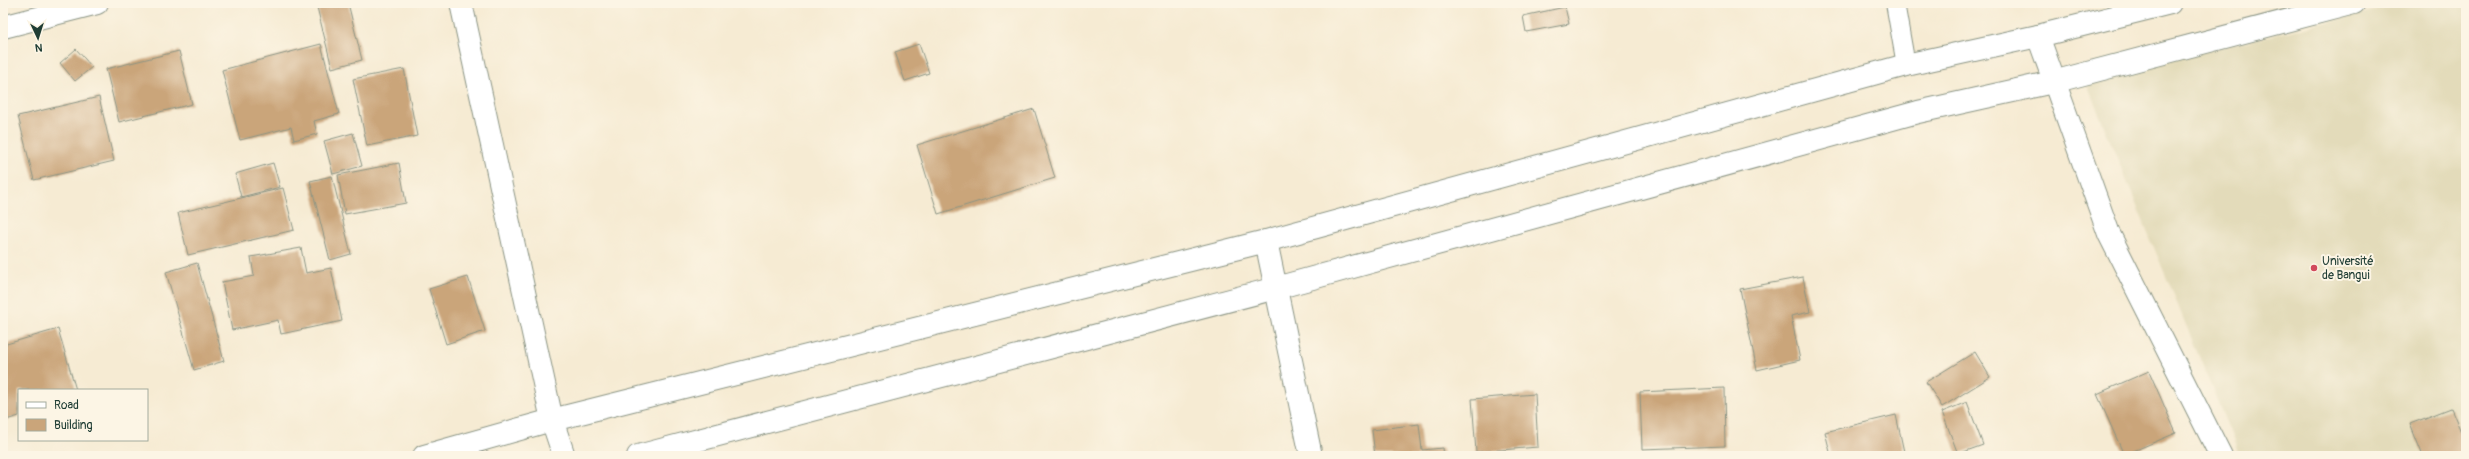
<svg xmlns="http://www.w3.org/2000/svg" width="2469" height="459" font-family="Pangolin,sans-serif">
  <style>
    .built { fill: #e3dbba }
    .building { fill: #caa57a }
    .lines { fill: none; stroke-linecap: round; stroke-linejoin: round }
    .lane-casing { stroke: #8a9484; stroke-width: 20 }
    .street-casing { stroke: #8a9484; stroke-width: 24 }
    .secondary-casing { stroke: #8a9484; stroke-width: 24 }
    .lane { stroke: #fff; stroke-width: 18 }
    .street { stroke: #fff; stroke-width: 22 }
    .secondary { stroke: #fff; stroke-width: 22 }
    .poi-dot { fill: #d1495b; stroke: #fcf5e5; stroke-width: 1.5 }
    .labels { text-anchor: middle; stroke-width: 4; stroke-linejoin: round; paint-order: stroke }
    .poi-label { font-size: 12px; fill: #1f3d34; stroke: #fcf5e5; text-anchor: start }
  </style>
  <rect width="100%" height="100%" fill="#fcf5e5"/>
  <filter id="ink" filterUnits="userSpaceOnUse"><feTurbulence type="fractalNoise" baseFrequency=".025" numOctaves="2"/><feDisplacementMap in="SourceGraphic" scale="8" xChannelSelector="R" yChannelSelector="G"/><feConvolveMatrix kernelMatrix="1 2 1 2 8 2 1 2 1" color-interpolation-filters="sRGB"/></filter>
  <filter id="wash" filterUnits="userSpaceOnUse"><feTurbulence type="fractalNoise" baseFrequency=".012" numOctaves="4" result="noise"/><feDisplacementMap in="SourceGraphic" scale="16" xChannelSelector="R" yChannelSelector="G"/><feGaussianBlur stdDeviation="0.9" result="paint"/><feColorMatrix in="noise" values="0 0 0 0 0 0 0 0 0 0 0 0 0 0 0 0 0 1.4 0 .05"/><feComposite in="paint" operator="in"/></filter>
  <g filter="url(#wash)">
    <rect width="100%" height="100%" fill="#f6ebd3"/>
    <polygon class="built" points="2406,3 2466,3 2466,456 2240,456 2085,80"/>
    <g id="blocks">
      <g class="building">
        <polygon points="316,3 348,3 362,60 332,68"/>
        <polygon points="1565,7 1569,24 1526,32 1523,16"/>
        <polygon points="321,44 339,114 314,121 317,134 294,140 291,127 240,140 222,70"/>
        <polygon points="919,44 929,73 905,81 895,52"/>
        <polygon points="76,49 92,67 75,81 60,63"/>
        <polygon points="179,51 192,104 119,122 106,69"/>
        <polygon points="404,69 417,136 367,146 353,79"/>
        <polygon points="99,97 114,161 34,180 18,116"/>
        <polygon points="1034,109 1055,178 938,214 917,145"/>
        <polygon points="353,133 362,166 333,174 324,141"/>
        <polygon points="273,163 280,187 241,197 235,174"/>
        <polygon points="399,163 406,203 345,214 338,175"/>
        <polygon points="332,176 351,254 330,260 310,181"/>
        <polygon points="283,188 294,230 188,255 178,213"/>
        <polygon points="301,248 306,273 331,268 342,321 281,334 278,320 232,330 222,282 254,276 251,257"/>
        <polygon points="197,263 224,361 194,370 166,272"/>
        <polygon points="468,277 485,331 446,344 429,289"/>
        <polygon points="1803,277 1810,312 1791,316 1800,360 1757,370 1740,289"/>
        <polygon points="58,329 76,390 19,390 19,416 3,421 3,345"/>
        <polygon points="1975,352 1990,377 1942,407 1926,382"/>
        <polygon points="2149,371 2176,433 2124,455 2097,394"/>
        <polygon points="1724,388 1725,446 1642,449 1640,392"/>
        <polygon points="1535,394 1538,447 1476,452 1472,399"/>
        <polygon points="1967,402 1983,445 1958,454 1942,412"/>
        <polygon points="2451,408 2464,439 2466,438 2466,456 2423,456 2410,424"/>
        <polygon points="1896,415 1904,452 1888,456 1831,456 1825,432"/>
        <polygon points="1419,424 1422,450 1443,448 1444,456 1375,456 1372,430"/>
      </g>
    </g>
  </g>
  <g filter="url(#ink)">
    <use href="#blocks" fill-opacity="0" stroke="#8a9484" stroke-width="1"/>
    <g class="lines">
      <defs>
        <polyline id="lane" points="1895,3 1906,65"/>
        <g id="street">
          <polyline points="461,3 552,420 564,456"/>
          <polyline points="3,27 97,3"/>
          <polyline points="2038,36 2109,234 2221,456"/>
          <polyline points="1266,241 1311,456"/>
        </g>
        <g id="secondary">
          <polyline points="424,456 552,420 1266,241 1906,65 2038,36 2170,3"/>
          <polyline points="638,456 1276,288 1918,112 2053,82 2354,3"/>
        </g>
      </defs>
      <use href="#lane" class="lane-casing"/>
      <use href="#street" class="street-casing"/>
      <use href="#secondary" class="secondary-casing"/>
      <use href="#lane" class="lane"/>
      <use href="#street" class="street"/>
      <use href="#secondary" class="secondary"/>
    </g>
  </g>
  <circle class="poi-dot" cx="2314" cy="268" r="4"/>
  <g class="labels">
    <g class="poi-label">
      <text x="2322" y="265">Université<tspan x="2322" dy="14">de Bangui</tspan></text>
    </g>
  </g>
  <rect width="2469" height="459" fill="none" stroke="#fcf5e5" stroke-width="16"/>
  <rect x="18" y="389" width="130" height="52" fill="#fcf5e5" stroke="#a4ab9e"/>
  <rect x="26" y="402" width="20" height="6" fill="#ffffff" stroke="#a4ab9e"/>
  <text x="54" y="409" font-size="12" fill="#1f3d34">Road</text>
  <rect x="26" y="419" width="20" height="12" fill="#caa57a" stroke="#a4ab9e"/>
  <text x="54" y="429" font-size="12" fill="#1f3d34">Building</text>
  <g transform="translate(38 38) rotate(176)" stroke="#fcf5e5" stroke-width="3" paint-order="stroke">
  <path d="M0-3L7 15L0 10L-7 15Z" fill="#1f3d34"/>
  <text y="-6" font-size="11" font-weight="bold" text-anchor="middle" fill="#1f3d34">N</text>
  </g>
</svg>
